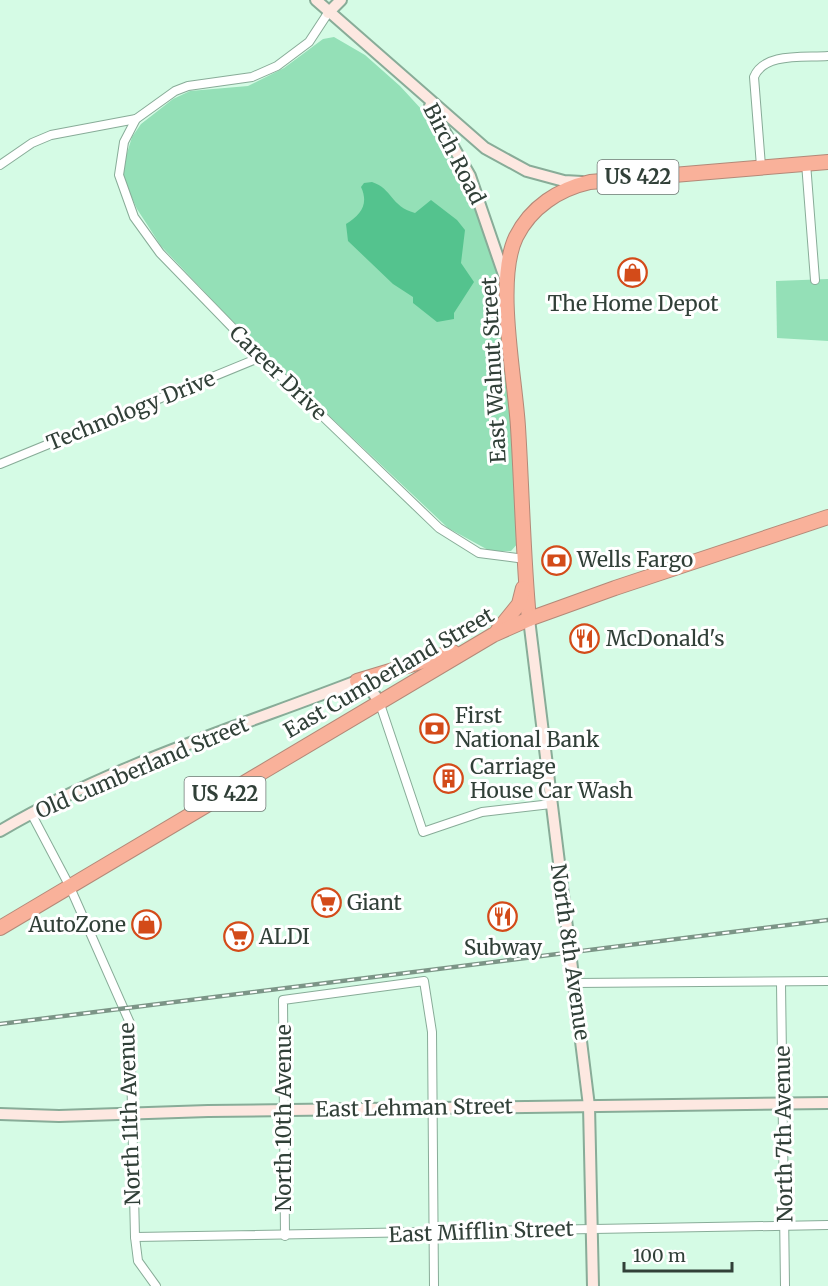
<svg xmlns="http://www.w3.org/2000/svg" width="828" height="1286" font-family="Merriweather,serif">
  <style>
    .green { fill: #94e0b7 }
    .water { fill: #54c38e }
    .lines { fill: none; stroke-linecap: round; stroke-linejoin: round }
    .street-casing { stroke: #88ac98; stroke-width: 10 }
    .secondary-casing { stroke: #88ac98; stroke-width: 14 }
    .highway-casing { stroke: #b38978; stroke-width: 16 }
    .street { stroke: #fff; stroke-width: 8 }
    .secondary { stroke: #fde8e1; stroke-width: 10 }
    .highway { stroke: #f9b19a; stroke-width: 14 }
    .rail-casing { stroke: #7c9587; stroke-width: 4.5 }
    .rail { stroke: #fff; stroke-width: 2; stroke-dasharray: 7; stroke-linecap: butt }
    .labels { text-anchor: middle; stroke-width: 6; stroke-linejoin: round; paint-order: stroke }
    .shield { fill: #fff; stroke: #6f7974; stroke-width: 1.5 }
    .shield-label { font-size: 20px; font-weight: bold; fill: #314038 }
    .street-label { font-size: 21px; fill: #314038; stroke: #fff }
    .poi-label { font-size: 21px; fill: #314038; stroke: #fff; text-anchor: start }
  </style>
  <rect width="100%" height="100%" fill="#d5fbe5"/>
  <g class="green">
    <polygon points="334,37 365,55 400,86 423,111 453,157 472,195 501,287 518,496 519,542 511,551 490,551 448,528 322,409 238,327 161,246 137,209 124,180 123,166 132,137 141,124 173,99 190,91 248,86 284,68 323,39"/>
    <polygon points="828,279 828,341 777,338 776,281"/>
  </g>
  <path class="water" d="M372 182C393 189 390 206 415 213L431 200 457 220 465 230 461 263 474 282 454 313V319L437 322 413 303V297L393 284 348 241 346 224C361 215 369 204 361 187L364 183Z"/>
  <g class="lines">
    <defs>
      <g id="street">
        <polyline points="136,119 124,142 119,175 134,217 160,253 261,357 439,528 479,553 525,559"/>
        <polyline points="806,163 815,280"/>
        <polyline points="0,165 32,143 51,135 136,119 175,91 188,86 252,77 277,66 309,42 328,13"/>
        <path d="M761 166 754 77C764 52 805 58 828 56"/>
        <polyline points="0,464 261,357"/>
        <polyline points="379,701 423,832 482,812 551,804"/>
        <polyline points="31,813 69,885 130,1023 135,1237 138,1261 156,1286"/>
        <polyline points="575,983 828,981"/>
        <polyline points="781,983 785,1286"/>
        <polyline points="285,1236 283,1000 424,981 432,1032 434,1286"/>
        <polyline points="135,1237 828,1225"/>
      </g>
      <g id="secondary">
        <polyline points="316,0 485,148 527,171 564,181 582,182"/>
        <polyline points="328,13 341,0"/>
        <polyline points="430,106 470,176 505,278"/>
        <polyline points="529,619 589,1106 593,1286"/>
        <path d="M0 831C110 766 238 727 357 681L366 683 379 701"/>
        <polyline points="0,1114 59,1116 208,1111 828,1103"/>
      </g>
      <g id="highway">
        <path d="M529 619C523 555 522 491 518 427 515 377 495 281 516 237 531 207 559 189 590 182L828 162"/>
        <polyline points="498,630 519,604 523,588"/>
        <polyline points="357,681 453,652"/>
        <polyline points="0,928 493,635 529,619 615,588 828,517"/>
      </g>
    </defs>
    <use href="#street" class="street-casing"/>
    <use href="#secondary" class="secondary-casing"/>
    <use href="#highway" class="highway-casing"/>
    <use href="#street" class="street"/>
    <use href="#secondary" class="secondary"/>
    <use href="#highway" class="highway"/>
    <defs>
      <polyline id="rail" points="0,1024 828,920"/>
    </defs>
    <use href="#rail" class="rail-casing"/>
    <use href="#rail" class="rail"/>
  </g>
  <defs>
    <symbol id="shop-ring" viewBox="-11 -11 22 22"><circle r="9.5" fill="#fff" stroke="#d34b19" stroke-width="1.5"/><path d="M-5-2.5h2.3a2.7 3.5 0 0 1 5.4 0H5L5.5 6h-11ZM-1.5-2.5h3a1.5 2.3 0 0 0-3 0Z" fill="#d34b19"/></symbol>
    <symbol id="bank-ring" viewBox="-11 -11 22 22"><circle r="9.5" fill="#fff" stroke="#d34b19" stroke-width="1.5"/><path d="M-6-4H6V4H-6ZM0-2.3a2.3 2.3 0 1 0 0 4.6a2.3 2.3 0 1 0 0-4.6Z" fill="#d34b19"/></symbol>
    <symbol id="restaurant-ring" viewBox="-11 -11 22 22"><circle r="9.5" fill="#fff" stroke="#d34b19" stroke-width="1.5"/><path d="M-5-6h1v4h1v-4h1v4h1v-4h1v5L-1.5 .5V6h-2V.5L-5-1ZM5-6V6H3V1.5H1.5Q1.5-4 5-6Z" fill="#d34b19"/></symbol>
    <symbol id="building-ring" viewBox="-11 -11 22 22"><circle r="9.5" fill="#fff" stroke="#d34b19" stroke-width="1.5"/><path d="M-4-6H4V6H1V3H-1V6H-4ZM-2.5-4.3h1.7v1.8h-1.7ZM.8-4.3h1.7v1.8H.8ZM-2.5-1h1.7V.8h-1.7ZM.8-1h1.7V.8H.8Z" fill="#d34b19"/></symbol>
    <symbol id="supermarket-ring" viewBox="-11 -11 22 22"><circle r="9.5" fill="#fff" stroke="#d34b19" stroke-width="1.5"/><path d="M-6-5.5h2.5l.6 2H6L4.5 2H-2.5L-4.4-4H-6ZM-1.5 3.2a1.3 1.3 0 1 0 .1 0ZM3 3.2a1.3 1.3 0 1 0 .1 0Z" fill="#d34b19"/></symbol>
  </defs>
  <g fill-rule="evenodd">
    <use href="#shop-ring" x="616" y="256" width="33" height="33"/>
    <use href="#bank-ring" x="540" y="544" width="33" height="33"/>
    <use href="#restaurant-ring" x="568" y="622" width="33" height="33"/>
    <use href="#bank-ring" x="418" y="712" width="33" height="33"/>
    <use href="#building-ring" x="432" y="762" width="33" height="33"/>
    <use href="#supermarket-ring" x="310" y="886" width="33" height="33"/>
    <use href="#restaurant-ring" x="486" y="900" width="33" height="33"/>
    <use href="#shop-ring" x="130" y="908" width="33" height="33"/>
    <use href="#supermarket-ring" x="222" y="920" width="33" height="33"/>
  </g>
  <g class="labels">
    <g class="shield">
      <rect x="597.5" y="160" width="81" height="34" rx="4.5"/>
      <rect x="184.5" y="777" width="81" height="34" rx="4.5"/>
    </g>
    <g class="shield-label">
      <text x="638" y="184">US 422</text>
      <text x="225" y="801">US 422</text>
    </g>
    <g class="street-label">
      <text transform="translate(454 154) rotate(63)" y="7">Birch Road</text>
      <text transform="translate(494 370) rotate(-93)" y="7">East Walnut Street</text>
      <text transform="translate(278 373) rotate(44)" y="7">Career Drive</text>
      <text transform="translate(131 411) rotate(-22)" y="7">Technology Drive</text>
      <text transform="translate(389 673) rotate(-30)" y="7">East Cumberland Street</text>
      <text transform="translate(142 768) rotate(-23)" y="7">Old Cumberland Street</text>
      <text transform="translate(570 952) rotate(82)" y="7">North 8th Avenue</text>
      <text transform="translate(414 1108) rotate(-1)" y="7">East Lehman Street</text>
      <text transform="translate(130 1114) rotate(-92)" y="7">North 11th Avenue</text>
      <text transform="translate(284 1118) rotate(-90)" y="7">North 10th Avenue</text>
      <text transform="translate(784 1134) rotate(-91)" y="7">North 7th Avenue</text>
      <text transform="translate(481 1232) rotate(-2)" y="7">East Mifflin Street</text>
    </g>
    <g class="poi-label">
      <text x="633" y="311" text-anchor="middle">The Home Depot</text>
      <text x="577" y="567">Wells Fargo</text>
      <text x="606" y="646">McDonald's</text>
      <text x="455" y="723">First<tspan x="455" dy="24">National Bank</tspan></text>
      <text x="470" y="774">Carriage<tspan x="470" dy="24">House Car Wash</tspan></text>
      <text x="347" y="910">Giant</text>
      <text x="126" y="932" text-anchor="end">AutoZone</text>
      <text x="259" y="944">ALDI</text>
      <text x="503" y="955" text-anchor="middle">Subway</text>
    </g>
  </g>
  <path d="M624 1262v9h108v-9" fill="none" stroke="#314038" stroke-width="3"/>
  <text x="633" y="1262" font-size="18" fill="#314038" stroke="#ffffff" stroke-width="4.5" paint-order="stroke">100 m</text>
</svg>
